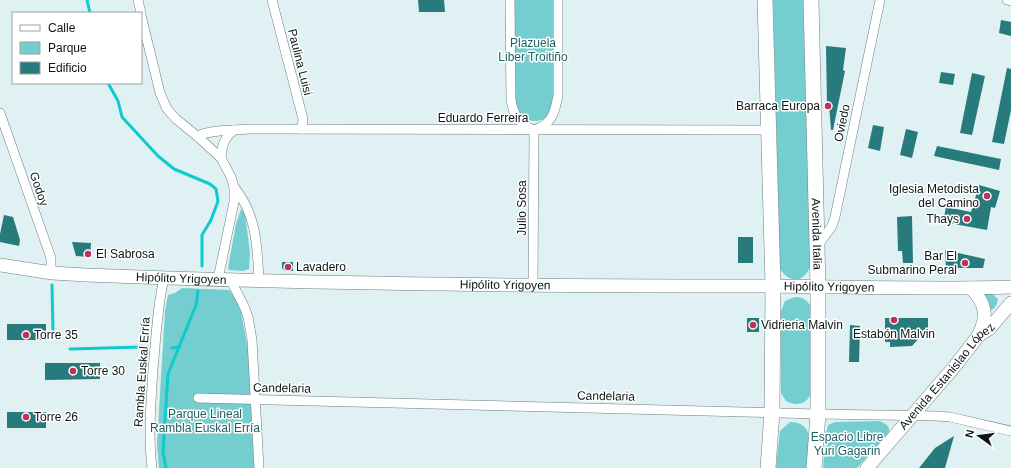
<svg xmlns="http://www.w3.org/2000/svg" width="1011" height="468" font-family="Arial,sans-serif">
  <style>
    .green { fill: #74cdcf }
    .lines { fill: none; stroke-linecap: round; stroke-linejoin: round }
    .stream { stroke: #0dcbcf; stroke-width: 3 }
    .building { fill: #287b7c }
    .street-casing { stroke: #6e7f7f; stroke-width: 10 }
    .secondary-casing { stroke: #6e7f7f; stroke-width: 14 }
    .primary-casing { stroke: #6e7f7f; stroke-width: 16 }
    .street { stroke: #fff; stroke-width: 9 }
    .secondary { stroke: #fff; stroke-width: 13 }
    .primary { stroke: #fff; stroke-width: 15 }
    .poi-dot { fill: #c03057; stroke: #fff; stroke-width: 1.5 }
    .labels { text-anchor: middle; stroke-width: 3; stroke-linejoin: round; paint-order: stroke }
    .park-label { font-size: 12px; fill: #206061; stroke: #fff }
    .street-label { font-size: 12px; fill: #0d1414; stroke: #fff }
    .poi-label { font-size: 12px; fill: #0d1414; stroke: #fff; text-anchor: start }
  </style>
  <rect width="100%" height="100%" fill="#dff1f2"/>
  <g class="green">
    <path d="M513 0H553V99L549 116C536 125 524 121 515 110Z"/>
    <path d="M773 0H803L811 262C808 281 791 286 780 269Z"/>
    <polygon points="241,209 245,214 250,253 249,269 243,271 229,270 228,268 236,224"/>
    <polygon points="182,288 229,290 236,300 241,312 249,355 254,468 159,468 157,444 165,311 168,295 175,293"/>
    <path d="M982 293H991L998 299C997 304 995 309 990 311Z"/>
    <path d="M795 297C804 297 809 301 812 310V391C808 404 797 407 786 401L781 393V311L785 301Z"/>
    <polygon points="880,421 887,425 889,428 889,432 857,468 823,468 826,433 828,425 835,422"/>
    <path d="M790 422C817 422 808 450 807 468H776L780 431Z"/>
  </g>
  <g class="lines">
    <g class="stream">
      <polyline points="87,0 90,13"/>
      <polyline points="108,83 118,101 122,117 158,156 174,169 210,184 216,189 218,201 211,220 202,235 202,266"/>
      <polyline points="52,285 53,332"/>
      <polyline points="172,348 179,347"/>
      <polyline points="70,349 142,347"/>
      <polyline points="166,468 163,452 168,374 196,305 198,291"/>
    </g>
  </g>
  <g class="building">
    <polygon points="418,0 444,0 445,12 419,12"/>
    <polygon points="1001,20 1011,22 1011,36 999,33"/>
    <polygon points="826,46 846,48 843,70 845,71 833,130 831,130 829,104 827,104"/>
    <polygon points="1007,68 1011,69 1011,110 1004,144 992,142"/>
    <polygon points="941,72 955,74 953,85 939,83"/>
    <polygon points="972,73 985,76 972,135 960,133"/>
    <polygon points="873,125 884,127 880,151 868,148"/>
    <polygon points="906,129 918,132 912,158 900,155"/>
    <polygon points="937,146 1001,159 999,170 934,156"/>
    <polygon points="979,185 1000,191 995,208 991,207 987,230 943,222 946,207 971,212"/>
    <polygon points="4,215 13,217 20,240 19,246 0,242 0,234"/>
    <polygon points="912,216 913,263 903,263 902,251 898,251 897,217"/>
    <rect x="738" y="237" width="15" height="26"/>
    <polygon points="72,242 91,243 90,257 76,256"/>
    <polygon points="945,250 985,259 983,268 946,268"/>
    <polygon points="282,262 293,262 293,271 285,271 282,268"/>
    <rect x="747" y="318" width="12" height="14"/>
    <polygon points="885,318 928,318 928,328 912,346 890,347 890,342 885,342"/>
    <rect x="7" y="324" width="39" height="16"/>
    <polygon points="850,325 860,326 859,362 849,362"/>
    <polygon points="45,363 100,363 100,379 45,380"/>
    <rect x="7" y="412" width="39" height="16"/>
    <polygon points="954,436 945,468 919,468 935,448"/>
  </g>
  <g class="lines">
    <defs>
      <g id="street">
        <polyline points="138,0 141,13"/>
        <polyline points="272,0 303,119 302,129"/>
        <path d="M510 0 511 100C513 114 519 125 534 130 552 124 555 113 558 95V0"/>
        <polyline points="1007,0 1011,1"/>
        <polyline points="141,15 160,93 167,109 176,119 197,136 221,158 231,177 234,187 234,202 218,279"/>
        <polyline points="0,113 51,258 51,272"/>
        <path d="M197 136C213 129 232 131 249 129L769 130"/>
        <path d="M221 158C222 145 224 138 234 130"/>
        <path d="M234 187C257 215 257 246 259 280"/>
        <polyline points="818,245 832,226 835,217 880,0"/>
        <polyline points="230,279 244,306 248,317 252,340 259,468"/>
        <polyline points="533,286 534,130"/>
        <polyline points="198,398 818,414 936,416 950,417 1011,431"/>
        <path d="M152 468C148 435 151 402 153 369 156 339 157 308 164 278"/>
      </g>
      <g id="secondary">
        <path id="s1" d="M0 265 52 273 86 275C305 284 523 286 741 286 831 286 921 290 1011 287"/>
        <path d="M971 288C986 304 988 315 979 335"/>
        <path id="s2" d="M867 468 955 366 979 335 989 329 1011 303"/>
      </g>
      <g id="primary">
        <polyline points="765,0 773,286 772,412 768,468"/>
        <path id="s3" d="M811 0 818 287V414L814 468"/>
      </g>
    </defs>
    <use href="#street" class="street-casing"/>
    <use href="#secondary" class="secondary-casing"/>
    <use href="#primary" class="primary-casing"/>
    <use href="#street" class="street"/>
    <use href="#secondary" class="secondary"/>
    <use href="#primary" class="primary"/>
  </g>
  <g class="poi-dot">
    <circle cx="828" cy="106" r="4"/>
    <circle cx="987" cy="196" r="4"/>
    <circle cx="967" cy="219" r="4"/>
    <circle cx="88" cy="254" r="4"/>
    <circle cx="965" cy="263" r="4"/>
    <circle cx="288" cy="267" r="4"/>
    <circle cx="894" cy="320" r="4"/>
    <circle cx="753" cy="325" r="4"/>
    <circle cx="26" cy="335" r="4"/>
    <circle cx="73" cy="371" r="4"/>
    <circle cx="26" cy="417" r="4"/>
  </g>
  <g class="labels">
    <g class="park-label">
      <text x="533" y="47">Plazuela<tspan x="533" dy="14">Liber Troitiño</tspan></text>
      <text x="205" y="418">Parque Lineal<tspan x="205" dy="14">Rambla Euskal Erría</tspan></text>
      <text x="847" y="441">Espacio Libre<tspan x="847" dy="14">Yuri Gagarin</tspan></text>
    </g>
    <g class="street-label">
      <text transform="translate(300 62) rotate(76)" y="4">Paulina Luisi</text>
      <text x="483" y="122">Eduardo Ferreira</text>
      <text transform="translate(842 123) rotate(-78)" y="4">Oviedo</text>
      <text transform="translate(39 189) rotate(71)" y="4">Godoy</text>
      <text transform="translate(522 208) rotate(-90)" y="4">Julio Sosa</text>
      <text dy="4" stroke="none"><textPath href="#s3" startOffset="234">Avenida Italia</textPath></text>
      <text dy="4" stroke="none"><textPath href="#s1" startOffset="182">Hipólito Yrigoyen</textPath></text>
      <text dy="4" stroke="none"><textPath href="#s1" startOffset="506">Hipólito Yrigoyen</textPath></text>
      <text dy="4" stroke="none"><textPath href="#s1" startOffset="830">Hipólito Yrigoyen</textPath></text>
      <text transform="translate(142 372) rotate(-86)" y="4">Rambla Euskal Erría</text>
      <text dy="4" stroke="none"><textPath href="#s2" startOffset="122">Avenida Estanislao López</textPath></text>
      <text transform="translate(282 388) rotate(1)" y="4">Candelaria</text>
      <text transform="translate(606 396) rotate(1)" y="4">Candelaria</text>
    </g>
    <g class="poi-label">
      <text x="820" y="110" text-anchor="end">Barraca Europa</text>
      <text x="979" y="193" text-anchor="end">Iglesia Metodista<tspan x="979" dy="14">del Camino</tspan></text>
      <text x="959" y="223" text-anchor="end">Thays</text>
      <text x="96" y="258">El Sabrosa</text>
      <text x="957" y="260" text-anchor="end">Bar El<tspan x="957" dy="14">Submarino Peral</tspan></text>
      <text x="296" y="271">Lavadero</text>
      <text x="761" y="329">Vidrieria Malvin</text>
      <text x="894" y="338" text-anchor="middle">Estabón Malvin</text>
      <text x="34" y="339">Torre 35</text>
      <text x="81" y="375">Torre 30</text>
      <text x="34" y="421">Torre 26</text>
    </g>
  </g>
  <rect x="12" y="12" width="130" height="72" fill="#ffffff" stroke="#9ea1a1"/>
  <rect x="20" y="25" width="20" height="6" fill="#ffffff" stroke="#9ea1a1"/>
  <text x="48" y="32" font-size="12" fill="#0d1414">Calle</text>
  <rect x="20" y="42" width="20" height="12" fill="#74cdcf" stroke="#9ea1a1"/>
  <text x="48" y="52" font-size="12" fill="#0d1414">Parque</text>
  <rect x="20" y="62" width="20" height="12" fill="#287b7c" stroke="#9ea1a1"/>
  <text x="48" y="72" font-size="12" fill="#0d1414">Edificio</text>
  <g transform="translate(979 436) rotate(284)" stroke="#ffffff" stroke-width="3" paint-order="stroke">
  <path d="M0-3L7 15L0 10L-7 15Z" fill="#0d1414"/>
  <text y="-6" font-size="11" font-weight="bold" text-anchor="middle" fill="#0d1414">N</text>
  </g>
</svg>
